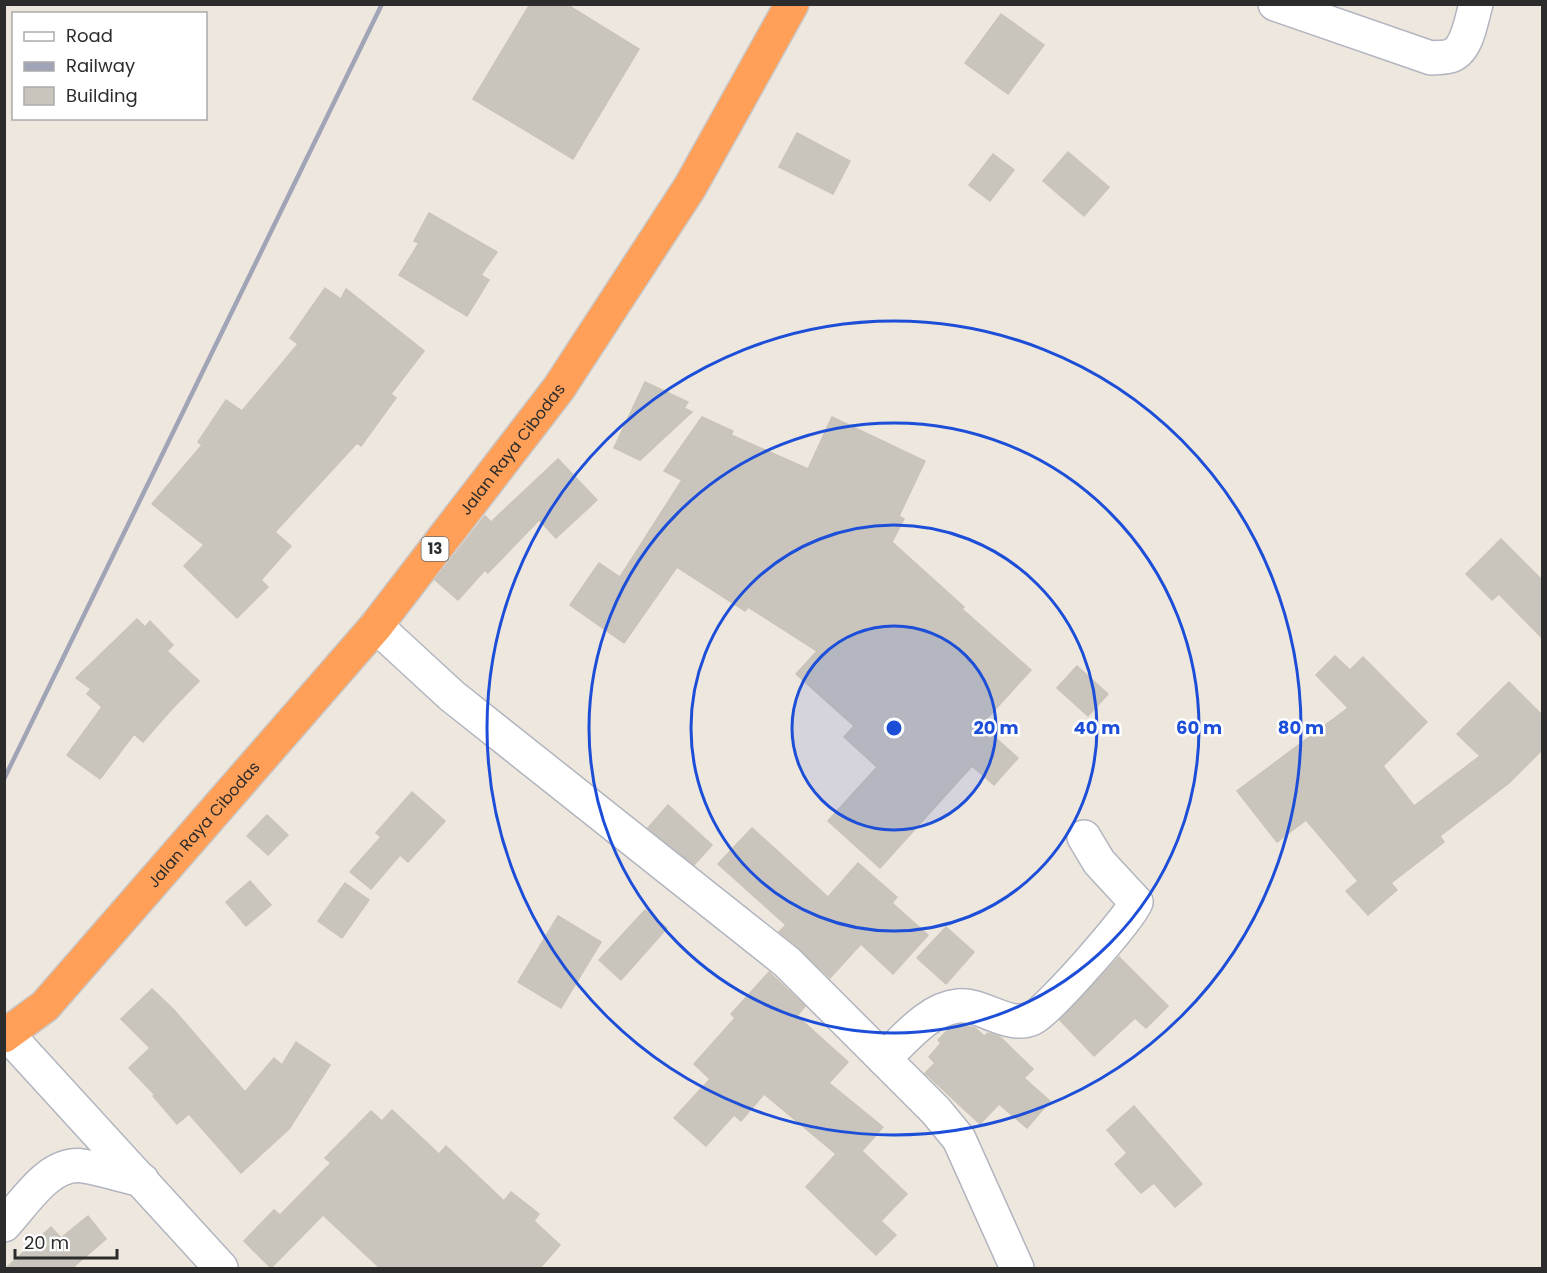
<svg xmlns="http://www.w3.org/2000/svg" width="1547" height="1273" font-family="Poppins,sans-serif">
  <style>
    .building { fill: #c9c5bd; stroke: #cac3b8; stroke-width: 1.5 }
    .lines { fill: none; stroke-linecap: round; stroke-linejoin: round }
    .street-casing { stroke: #b2b5c0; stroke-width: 36 }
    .highway-casing { stroke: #c8c8c8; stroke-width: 36 }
    .street { stroke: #fff; stroke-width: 33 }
    .highway { stroke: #ff9f58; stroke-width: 33 }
    .rail { stroke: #a1a4b7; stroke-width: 4.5 }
    .ring { fill: none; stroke: #1d4ed8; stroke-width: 3 }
    .labels { text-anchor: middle; stroke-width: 5; stroke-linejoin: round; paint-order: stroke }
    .shield { fill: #fff; stroke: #6b6b6b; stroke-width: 1.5 }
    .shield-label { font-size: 15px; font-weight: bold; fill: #2c2c2c }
    .street-label { font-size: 16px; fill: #2c2c2c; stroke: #fff }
    .centre { fill: #1d4ed8; stroke: #fff; stroke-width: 3 }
    .ring-label { font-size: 18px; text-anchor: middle; font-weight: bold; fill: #1d4ed8; stroke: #fff; stroke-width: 5; stroke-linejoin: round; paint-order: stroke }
  </style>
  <rect width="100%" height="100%" fill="#eee7de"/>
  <g class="building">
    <polygon points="530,4 566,4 639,49 573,159 473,99"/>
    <polygon points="1001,14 1044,45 1008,94 965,63"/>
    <polygon points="797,133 850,161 833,194 779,167"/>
    <polygon points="1068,152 1109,187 1084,216 1043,181"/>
    <polygon points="993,154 1014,170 990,201 969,185"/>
    <polygon points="429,213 497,252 481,275 489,280 467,316 399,275 419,243 414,241"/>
    <polygon points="325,288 341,299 346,289 424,351 391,394 396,398 361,446 357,443 275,532 291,546 261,580 268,587 237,618 184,566 204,545 152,504 202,445 198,442 226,400 242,411 298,344 290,338"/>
    <polygon points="645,382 688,402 684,408 692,412 640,460 614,448"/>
    <polygon points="702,417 733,431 731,435 808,469 832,417 925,461 899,516 904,519 892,542 964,607 962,609 1031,670 981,725 1018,758 994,785 972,766 880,868 828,821 877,767 844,737 854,726 796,674 817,651 748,607 745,611 677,567 624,643 570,605 599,563 620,577 682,480 664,471"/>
    <polygon points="558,459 597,500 556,538 539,520 488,573 485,570 458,600 435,580 485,516 491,522"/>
    <polygon points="1501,539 1542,580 1542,638 1499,594 1492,600 1466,574"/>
    <polygon points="137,619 145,627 150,621 173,645 167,651 199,681 170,711 143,742 134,734 100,779 67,755 102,707 87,694 91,689 76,678"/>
    <polygon points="1335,656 1350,670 1363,657 1427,722 1383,766 1414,806 1480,756 1457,734 1509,682 1542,715 1542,750 1509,783 1440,836 1444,842 1391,883 1397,890 1368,915 1346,891 1358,881 1306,820 1277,842 1237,791 1348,708 1316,675"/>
    <polygon points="1077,666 1108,694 1088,716 1057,688"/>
    <polygon points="412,792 445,821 408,862 400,855 371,889 350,872 381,837 376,833"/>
    <polygon points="668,805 712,845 694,865 648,828"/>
    <polygon points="267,815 288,835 268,855 247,836"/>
    <polygon points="752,828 828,897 858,863 897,897 892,903 928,935 893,974 861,944 830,978 800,949 779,932 786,925 718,864"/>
    <polygon points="250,881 271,905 246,926 226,902"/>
    <polygon points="345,883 369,900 342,938 318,921"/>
    <polygon points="645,910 667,928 621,980 599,960"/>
    <polygon points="558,916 601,942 561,1008 518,982"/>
    <polygon points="946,927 974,952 946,984 917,958"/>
    <polygon points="1119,957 1168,1006 1146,1028 1135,1018 1094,1056 1060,1020"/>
    <polygon points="769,972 805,1006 797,1016 848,1062 829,1083 883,1127 862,1151 907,1194 881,1221 896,1235 876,1255 806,1187 836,1154 764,1094 741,1121 734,1115 706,1146 674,1118 710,1079 694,1064 735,1018 731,1014"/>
    <polygon points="152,989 174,1010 245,1092 274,1058 282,1065 296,1042 330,1065 289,1129 241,1173 189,1114 177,1124 153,1096 155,1095 129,1068 150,1048 121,1019"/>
    <polygon points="960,1025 975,1028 984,1036 988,1033 1000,1037 1033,1069 1024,1078 1050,1101 1027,1128 999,1104 980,1124 925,1073 935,1063 929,1057 941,1043 938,1040 951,1027"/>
    <polygon points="1134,1106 1202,1184 1175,1207 1154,1183 1141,1193 1115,1164 1127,1153 1107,1130"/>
    <polygon points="392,1110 439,1154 446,1146 504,1201 511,1192 539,1214 534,1221 560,1245 539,1269 381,1269 323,1215 271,1268 244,1241 274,1210 280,1215 331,1163 325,1158 371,1111 382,1121"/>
    <polygon points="88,1216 106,1239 71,1269 5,1269 51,1227 61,1238"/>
  </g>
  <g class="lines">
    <defs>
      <g id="street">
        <path d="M1275 4 1431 58C1437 57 1445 58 1450 56 1468 50 1471 20 1476 4"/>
        <polyline points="376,626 452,696 787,962 936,1111 959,1139 1017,1268"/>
        <polyline points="7,1034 221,1268"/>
        <path d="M884 1059C904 1040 928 1009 958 1006 983 1003 1008 1030 1033 1018 1047 1012 1133 915 1136 902L1099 862 1084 837"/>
        <path d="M4 1225C25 1203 49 1161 83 1166 103 1169 123 1176 142 1180"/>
      </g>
      <g id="highway">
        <path id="s1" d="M4 1036 45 1006 376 626 559 388 690 187 792 4"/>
      </g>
    </defs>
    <use href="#street" class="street-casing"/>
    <use href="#highway" class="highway-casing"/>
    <use href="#street" class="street"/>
    <use href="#highway" class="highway"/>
    <polyline class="rail" points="4,779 382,4"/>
  </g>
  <circle cx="894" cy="728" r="102" fill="#1d4ed8" fill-opacity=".12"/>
  <g class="ring">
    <circle cx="894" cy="728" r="102"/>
    <circle cx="894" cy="728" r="203"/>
    <circle cx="894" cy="728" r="305"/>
    <circle cx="894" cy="728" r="407"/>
  </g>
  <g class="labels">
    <rect class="shield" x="421.5" y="537" width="27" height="24" rx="4.5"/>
    <g class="shield-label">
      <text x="435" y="554">13</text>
    </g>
    <g class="street-label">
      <text dy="6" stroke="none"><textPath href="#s1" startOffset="778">Jalan Raya Cibodas</textPath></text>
      <text dy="6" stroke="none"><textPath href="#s1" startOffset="292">Jalan Raya Cibodas</textPath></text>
    </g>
  </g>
  <circle cx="894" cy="728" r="9" class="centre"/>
  <g class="ring-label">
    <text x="996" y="734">20 m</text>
    <text x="1097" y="734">40 m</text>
    <text x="1199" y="734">60 m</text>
    <text x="1301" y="734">80 m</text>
  </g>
  <rect width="1547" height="1273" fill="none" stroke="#2c2c2c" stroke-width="12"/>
  <rect x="12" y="12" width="195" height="108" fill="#ffffff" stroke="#ababab" stroke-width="1.5"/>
  <rect x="24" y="32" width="30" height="9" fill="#ffffff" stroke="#ababab" stroke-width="1.5"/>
  <text x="66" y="42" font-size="18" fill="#2c2c2c">Road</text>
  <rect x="24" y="62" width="30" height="9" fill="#a1a4b7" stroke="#ababab" stroke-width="1.5"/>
  <text x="66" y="72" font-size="18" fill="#2c2c2c">Railway</text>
  <rect x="24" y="87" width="30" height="18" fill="#c9c5bd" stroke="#ababab" stroke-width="1.5"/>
  <text x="66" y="102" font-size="18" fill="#2c2c2c">Building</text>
  <path d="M15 1249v9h102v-9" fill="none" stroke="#2c2c2c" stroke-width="3"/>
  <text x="24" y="1249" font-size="18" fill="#2c2c2c" stroke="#ffffff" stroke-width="4.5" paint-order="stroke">20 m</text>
</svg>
